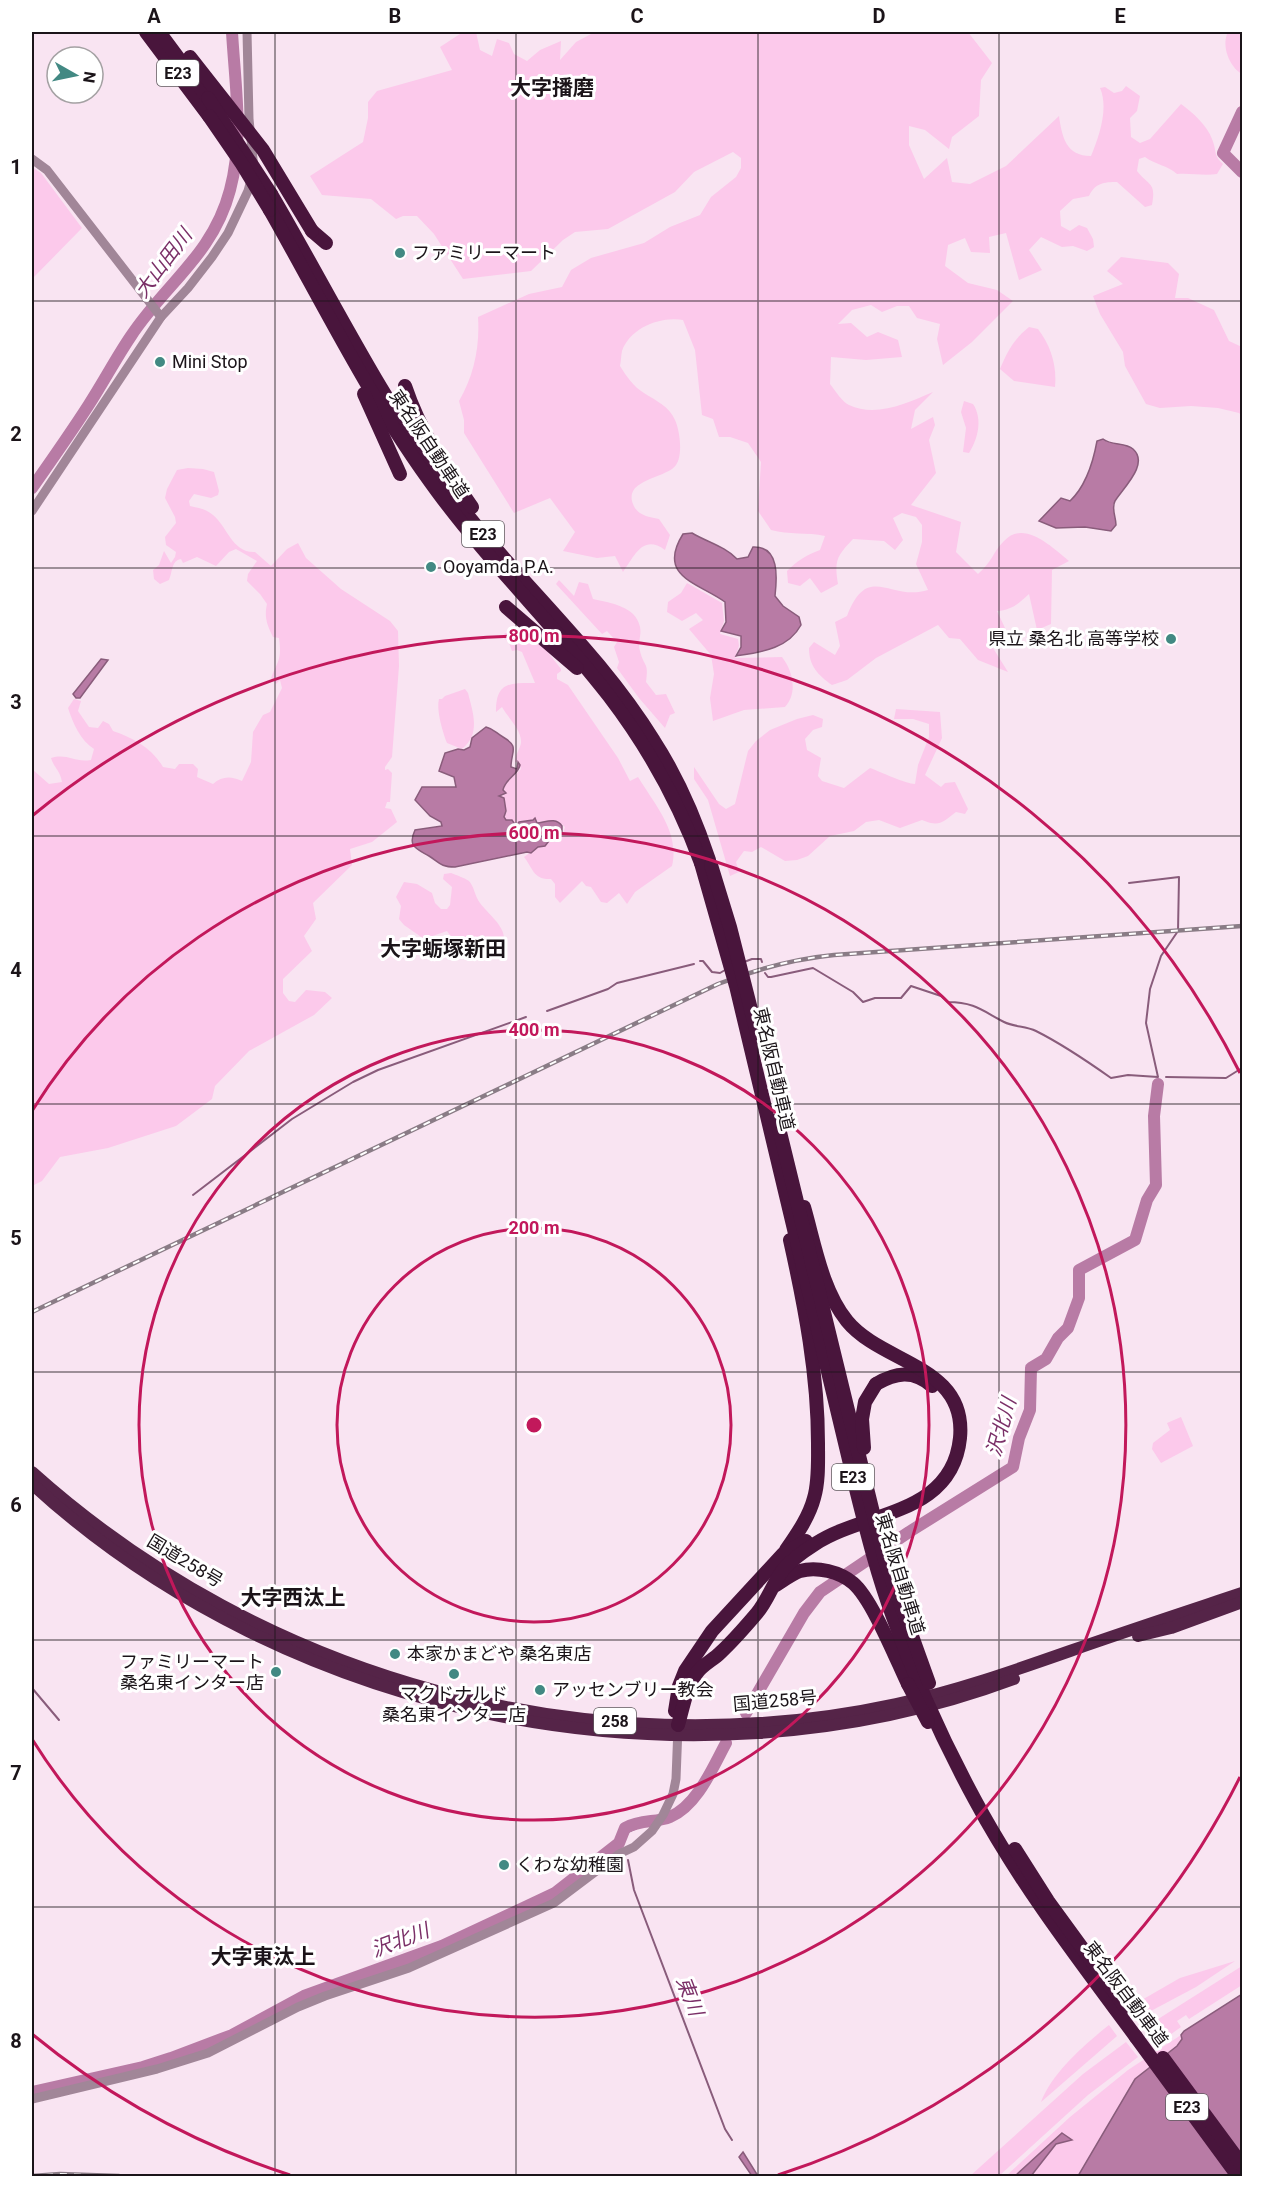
<svg xmlns="http://www.w3.org/2000/svg" width="1274" height="2208" font-family="Roboto,'Noto Sans JP',sans-serif">
  <style>
    .green { fill: #fcc9eb }
    .water { fill: #b87ba5; stroke: #895c7b; stroke-width: 1.5 }
    .lines { fill: none; stroke-linecap: round; stroke-linejoin: round }
    .stream { stroke: #895c7b; stroke-width: 2 }
    .river { stroke: #b87ba5; stroke-width: 12 }
    .tertiary { stroke: #a18698; stroke-width: 9 }
    .trunk { stroke: #552448; stroke-width: 12 }
    .motorway { stroke: #49153c; stroke-width: 14 }
    .rail-casing { stroke: #8a7c86; stroke-width: 4.5 }
    .rail { stroke: #fff; stroke-width: 2; stroke-dasharray: 7; stroke-linecap: butt }
    .motorway-bridge { stroke: #49153c; stroke-width: 14 }
    .grid { fill: none; stroke: #1b1419; stroke-width: 1.5; stroke-opacity: 0.55 }
    .ring { fill: none; stroke: #c2185b; stroke-width: 3 }
    .poi-dot { fill: #428983; stroke: #fff; stroke-width: 2 }
    .labels { text-anchor: middle; stroke-width: 6; stroke-linejoin: round; paint-order: stroke }
    .shield { fill: #fff; stroke: #5f5a5e; stroke-width: 1.5 }
    .shield-label { font-size: 16px; font-weight: bold; fill: #1b1419 }
    .poi-label { font-size: 18px; fill: #1b1419; stroke: #fff; text-anchor: start }
    .street-label { font-size: 18px; fill: #1b1419; stroke: #fff }
    .water-label { font-size: 20px; font-style: italic; fill: #7b3068; stroke: #fff }
    .quarter-label { font-size: 21px; font-weight: bold; fill: #1b1419; stroke: #fff }
    .centre { fill: #c2185b; stroke: #fff; stroke-width: 3 }
    .ring-label { font-size: 18px; text-anchor: middle; font-weight: bold; fill: #c2185b; stroke: #fff; stroke-width: 6; stroke-linejoin: round; paint-order: stroke }
    .neatline { fill: none; stroke: #1b1419; stroke-width: 2 }
    .grid-label { font-size: 20px; text-anchor: middle; font-weight: bold; fill: #1b1419 }
  </style>
  <rect width="100%" height="100%" fill="#f9e4f2"/>
  <g class="green">
    <path d="M463 32H476L480 50 492 56 497 39 509 43 514 54 527 61 540 50 561 41 560 60 576 42 593 33 590 32H968L992 63 981 80 979 116 952 137 949 149 925 130 909 126V145L924 179 947 158 952 182 970 184 1006 166 1059 116C1062 137 1066 156 1091 156 1099 137 1109 108 1100 88L1105 87 1114 93 1122 91 1126 86 1140 96 1137 111 1130 118 1131 137 1140 143 1150 139 1181 104C1193 113 1207 125 1212 139 1217 151 1213 155 1223 164L1217 174C1204 176 1191 173 1177 174 1167 165 1156 165 1145 157L1139 159 1137 171C1150 187 1156 182 1152 205L1145 207 1117 182C1104 182 1095 183 1089 196L1073 199 1060 211 1061 226 1070 231 1079 225 1087 228 1093 239 1094 247 1087 251 1073 246 1062 247 1041 237 1029 250 1042 270 1019 280 1006 233 989 237 990 253 971 252 965 238 948 245 945 266 968 283 997 290 1013 301 972 342 943 365 937 339 940 324 917 318 909 306H897L882 312 871 305 852 310 838 324 851 323 867 337 878 332 898 340 902 357 866 360 831 357 830 384C835 390 842 402 849 405 876 418 907 403 933 392L915 410 911 429 933 417 935 425 929 440 936 473 911 505 961 522 956 552 978 574C992 562 993 552 1004 541 1024 519 1053 548 1069 561L1052 570 1051 624 1037 630 1029 594C1018 604 1012 610 997 611L1005 628 999 635 988 640 1008 672 978 660 960 639 949 638 938 625 876 658 847 680 832 685C818 675 809 666 809 648L814 642 835 655 840 646 835 622 847 616C868 561 890 602 928 590L916 564 922 542V525L916 517 902 513 893 518 903 540 895 550 884 541 853 539C837 556 834 560 838 584L821 593 810 578 800 586 788 583 787 571C797 561 806 555 820 550L825 536C807 532 789 535 771 530L758 511 761 462 748 443 730 437H719L713 419 702 415 695 350 683 320C660 316 630 328 622 351 621 356 621 361 620 366 627 377 633 386 644 393 655 400 670 407 675 420 680 431 683 455 676 465 668 478 623 479 633 504 637 515 648 517 659 519L670 535 665 550C643 534 635 555 623 572L615 556 597 558 563 551 575 532 550 498 514 513 464 433V420L459 401C474 376 480 346 478 317L529 294 562 287 571 270 591 258 644 243 670 227 700 215 711 197 736 177 741 168V158L733 152 694 172 675 192 608 229 575 232 563 240 531 271 463 279 434 234 417 216H403L396 219 371 199 322 195 310 176 363 142 368 118V102L377 91 452 70 440 47Z"/>
    <path d="M1228 32H1242V74C1229 67 1221 45 1228 32Z"/>
    <polygon points="32,167 41,173 82,228 32,279"/>
    <polygon points="1121,257 1168,263 1179,274 1175,298 1188,298 1214,310 1229,341 1242,347 1242,416 1239,413 1218,408 1191,406 1160,408 1146,404 1125,366 1123,352 1100,314 1093,296 1123,284 1107,271"/>
    <path d="M1029 327 1038 329C1051 346 1057 366 1055 387L1014 381 1000 369C1007 352 1014 339 1029 327Z"/>
    <path d="M964 401 973 404C983 419 978 439 969 453L963 452 966 428 961 412Z"/>
    <path d="M188 468 203 469 214 472 219 491 218 495 211 498 194 494 189 501 190 506C199 508 206 509 213 515 227 526 232 553 255 552L271 566 287 549 298 543 306 558 341 589 390 621 398 631 399 666 392 757 385 767V770L388 769 392 773 390 802H387L385 808 391 809 397 822 372 842 350 849 352 865 313 903 316 919 304 936 312 951 283 979V993L289 1001 295 1002 306 990 325 992 332 998 314 1015 249 1051 215 1086 212 1099 176 1126 108 1148 60 1157 42 1181 32 1186V769L49 784 62 782C60 770 54 768 51 758 68 753 74 763 91 760L94 749C80 740 73 723 68 708L74 699 81 701 78 711 89 727 98 728 103 721 109 724 113 731C133 738 152 748 163 767L175 769 179 764H193L198 769 197 777 213 784C222 776 231 776 242 781L251 762 253 732 263 715 270 712 282 688 280 680 276 684 271 678C278 661 282 659 279 638L273 637C267 625 264 617 267 604L260 594 247 581 248 574 257 561 236 549 229 552 216 566 197 557 183 563 181 559C171 561 173 571 169 580L160 584 154 579 153 570 159 565 164 551 171 563 175 557 176 552 166 545 165 537 176 523 175 517 165 498 167 489 177 470Z"/>
    <path d="M559 580 574 596 579 582 588 584 593 599C610 603 636 606 640 627 642 635 637 643 640 651 644 668 649 661 646 682L656 695 666 694 675 713 670 715 665 728 639 698 617 668 619 662 614 647 617 642 607 631 602 634 556 584Z"/>
    <path d="M687 583 722 603 724 621 720 634 738 639 739 646 735 658 782 657C793 671 798 693 785 707L744 710 713 721 710 698 714 674 711 655 689 629 703 620 696 613 682 621 667 612 668 602 681 593Z"/>
    <path d="M526 632 547 651 561 669V671L557 674V679L568 685 618 758 630 781 638 777C655 805 680 832 672 866L635 892 627 904 619 893 607 903 601 902 591 887 586 886 582 881 560 903 555 897V884L551 879C533 880 533 868 524 857L538 847 545 845 556 833H563L565 827C555 818 549 822 537 822L534 819 523 823 519 822 518 826H515L513 821 510 819 506 820 504 817 507 811 505 810 504 798 498 797 504 795C502 781 512 779 521 769L518 762H515C515 755 520 749 521 743 522 730 508 718 502 707L496 712C496 682 509 683 535 683L522 652 517 650 512 651 509 643 503 637 505 633Z"/>
    <path d="M465 689 468 693C473 713 481 734 462 749L447 743C443 733 436 710 439 699H442L445 696Z"/>
    <path d="M896 709 940 712 942 738 925 775 941 787 945 783 955 782 968 809 965 814 956 812C942 823 939 827 922 820L900 828 879 820 866 822 854 831 830 836 808 856 797 860 785 861 761 847 752 852 744 851 736 862 739 872 730 876 708 800 694 779V767L719 804 726 809 735 804 748 751 756 741 770 730 797 719 813 715 823 719 822 727 813 730 805 739 807 750 821 758 818 776 822 781 844 788 870 768C881 772 906 784 915 784L918 765 929 737V724L913 719H894Z"/>
    <path d="M451 873C456 875 465 878 469 881 474 886 475 897 480 903 487 913 504 925 504 938L466 949H460L447 931 424 939 404 925 399 919 401 906 396 897 404 882 417 884 432 893 435 903 441 909H447L450 905 452 887 443 879 444 874Z"/>
    <polygon points="1181,1417 1193,1446 1161,1463 1152,1449 1153,1443 1170,1430 1167,1423"/>
    <polygon points="1235,1961 1196,1987 1149,2012 1140,2001 1180,1978"/>
    <polygon points="1242,1966 1242,1985 1189,2019 1186,2015 1177,2021 1181,2027 1167,2037 1155,2021"/>
    <path d="M1109 2025 1117 2036 1041 2102C1051 2074 1085 2044 1109 2025Z"/>
    <polygon points="1181,2035 1182,2039 1177,2046 1135,2079 1078,2176 1031,2176 1056,2144 1062,2133 1015,2176 1006,2176 1070,2117 1128,2070"/>
    <polygon points="1126,2042 1138,2057 1088,2095 999,2176 970,2176 1083,2074"/>
  </g>
  <g class="water">
    <path d="M1103 439C1112 446 1125 442 1133 449 1150 464 1122 489 1115 501 1111 508 1116 517 1116 525L1111 531 1085 527 1056 528 1039 521 1061 498 1070 501C1086 486 1093 463 1097 441Z"/>
    <path d="M692 533C707 542 726 547 737 559L748 557 753 547C780 546 777 578 775 596L783 606 799 617 801 625C788 649 761 652 736 656L741 647V636L721 631 726 622 725 602C699 583 656 577 683 534Z"/>
    <polygon points="101,659 108,660 80,698 76,698 73,694"/>
    <path d="M486 727C494 729 496 733 503 737 520 747 511 751 511 767L517 769 518 762 520 765C518 775 505 779 503 790L506 793 499 796 504 798 506 811 504 817 506 820H512L516 826 519 822 533 820 535 818 537 823C546 822 556 817 562 826V832L560 834 556 832 545 846 538 847 531 853 527 852 455 867C440 867 439 862 429 856 417 849 407 847 415 830L442 826 441 822 430 816 415 800 422 787H456L454 777 439 771 445 753 458 749 464 750 470 747 472 738Z"/>
    <polygon points="1242,1994 1242,2176 1078,2176 1135,2079 1177,2046 1182,2039 1181,2035 1184,2031"/>
    <polygon points="1062,2133 1072,2140 1056,2144 1031,2176 1015,2176"/>
    <polygon points="743,2152 758,2176 752,2176 739,2157"/>
  </g>
  <g class="lines">
    <g class="stream">
      <polyline points="700,961 703,961 712,972 720,973 725,970"/>
      <polyline points="744,962 752,959 761,959 762,962"/>
      <path d="M765 973 768 977H771L813 968 853 992 863 1002 875 998H901L911 986 941 996 948 1002C974 1002 983 1011 1004 1022 1014 1027 1026 1026 1036 1031 1062 1044 1087 1061 1111 1078L1128 1075 1158 1077 1146 1023 1150 989 1161 956 1178 931 1179 877 1129 883"/>
      <polyline points="547,1011 608,989 617,983 694,964"/>
      <polyline points="1166,1077 1226,1078 1242,1068"/>
      <polyline points="193,1195 292,1119 353,1082 378,1070 526,1017"/>
      <polyline points="32,1688 59,1720"/>
      <polyline points="625,1839 628,1832 641,1826 642,1821"/>
      <polyline points="628,1860 634,1890 725,2129 732,2140"/>
    </g>
    <g class="river">
      <polyline points="1242,112 1223,153 1242,172"/>
      <path d="M32 488C51 461 70 434 88 406 103 383 116 358 131 336 165 284 213 255 230 190 244 138 235 85 232 32"/>
      <polyline points="746,1713 804,1613 820,1592 909,1532 1013,1467 1019,1438 1030,1410 1031,1368 1046,1359 1058,1338 1068,1328 1079,1298 1079,1270 1135,1240 1147,1200 1156,1185 1154,1116 1158,1084"/>
      <path d="M32 2092 143 2067 171 2058 232 2035 304 1996 442 1946 555 1893 619 1843 625 1828C641 1819 656 1823 670 1817 697 1806 713 1767 726 1743"/>
    </g>
    <g class="tertiary">
      <polyline points="32,159 47,170 161,317"/>
      <polyline points="32,511 161,317 188,288 212,257 228,233 248,191 254,169 249,119 247,32"/>
      <polyline points="32,2099 157,2069 208,2053 298,2007 325,1996 409,1968 554,1903 619,1854 634,1847 652,1831 663,1815 673,1794 676,1779 678,1727"/>
    </g>
    <g class="trunk">
      <path d="M32 1472C264 1680 590 1770 896 1704 956 1691 1013 1671 1070 1651 1127 1631 1185 1612 1242 1593"/>
      <path d="M32 1484C288 1719 687 1801 1014 1679"/>
      <polyline points="1138,1636 1171,1628 1242,1602"/>
    </g>
    <g class="motorway">
      <polyline points="146,32 209,116"/>
      <polyline points="159,32 208,98"/>
      <path d="M271 194C328 291 378 394 445 486 510 575 596 647 654 741 678 778 695 818 709 860"/>
      <path d="M270 210C324 305 372 404 437 491 490 563 555 626 609 696 648 747 679 803 701 863"/>
      <polyline points="312,231 326,243"/>
      <path d="M405 386C420 431 445 469 472 507"/>
      <polyline points="364,394 400,474"/>
      <polyline points="506,607 577,668"/>
      <path d="M876 1384C895 1373 913 1369 932 1386"/>
      <path d="M786 1550C797 1534 809 1517 814 1498 819 1481 818 1461 818 1443 818 1375 805 1307 790 1240"/>
      <path d="M776 1585C784 1580 792 1574 800 1571 817 1566 840 1572 853 1583 872 1599 896 1659 908 1684"/>
      <polyline points="675,1711 679,1686 685,1671 712,1631 783,1554 806,1541"/>
      <path d="M678 1725C683 1708 686 1688 696 1674 702 1665 713 1660 720 1653 733 1641 746 1626 757 1613 768 1600 773 1583 783 1570 791 1560 804 1551 815 1544 865 1511 952 1516 960 1438 967 1365 882 1364 847 1321 822 1290 815 1245 804 1207"/>
      <polyline points="1136,2037 1238,2176"/>
      <polyline points="1163,2058 1242,2165"/>
    </g>
    <defs>
      <g id="rail">
        <path d="M32 1312 718 984C757 969 793 959 834 955L1242 926"/>
        <polyline points="32,2176 60,2174 119,2176"/>
      </g>
    </defs>
    <use href="#rail" class="rail-casing"/>
    <use href="#rail" class="rail"/>
    <g class="motorway-bridge">
      <polyline points="190,57 263,150 312,231"/>
      <polyline points="208,98 271,194"/>
      <polyline points="209,116 242,164 270,210"/>
      <path d="M701 863 736 986 855 1485C866 1529 877 1574 893 1617 915 1679 943 1741 975 1800 1020 1884 1079 1960 1136 2037"/>
      <polyline points="711,865 730,927 758,1037"/>
      <polyline points="777,1120 876,1525 885,1561 929,1683"/>
      <polyline points="864,1448 862,1419 865,1402 876,1384"/>
      <polyline points="908,1684 928,1722"/>
      <polyline points="1015,1849 1048,1901 1126,2008"/>
    </g>
  </g>
  <path class="grid" d="M275 32V2176M516 32V2176M758 32V2176M999 32V2176M32 301H1242M32 568H1242M32 836H1242M32 1104H1242M32 1372H1242M32 1640H1242M32 1907H1242"/>
  <g class="ring">
    <circle cx="534" cy="1425" r="197"/>
    <circle cx="534" cy="1425" r="395"/>
    <path d="M32 1111A592 592 0 1 1 32 1739"/>
    <path d="M1240 1777A789 789 0 0 1 778 2175M290 2175A789 789 0 0 1 32 2034M32 816A789 789 0 0 1 1240 1073"/>
  </g>
  <g class="poi-dot">
    <circle cx="400" cy="253" r="6"/>
    <circle cx="160" cy="362" r="6"/>
    <circle cx="431" cy="567" r="6"/>
    <circle cx="1171" cy="639" r="6"/>
    <circle cx="395" cy="1654" r="6"/>
    <circle cx="276" cy="1672" r="6"/>
    <circle cx="454" cy="1674" r="6"/>
    <circle cx="540" cy="1690" r="6"/>
    <circle cx="504" cy="1865" r="6"/>
  </g>
  <g class="labels">
    <g class="shield">
      <rect x="157" y="60" width="42" height="26" rx="4.5"/>
      <rect x="462" y="521" width="42" height="26" rx="4.5"/>
      <rect x="832" y="1464" width="42" height="26" rx="4.5"/>
      <rect x="594" y="1708" width="42" height="26" rx="4.5"/>
      <rect x="1166" y="2094" width="42" height="26" rx="4.5"/>
    </g>
    <g class="shield-label">
      <text x="178" y="79">E23</text>
      <text x="483" y="540">E23</text>
      <text x="853" y="1483">E23</text>
      <text x="615" y="1727">258</text>
      <text x="1187" y="2113">E23</text>
    </g>
    <g class="poi-label">
      <text x="412" y="259">ファミリーマート</text>
      <text x="172" y="368">Mini Stop</text>
      <text x="443" y="573">Ooyamda P.A.</text>
      <text x="1159" y="645" text-anchor="end">県立 桑名北 高等学校</text>
      <text x="407" y="1660">本家かまどや 桑名東店</text>
      <text x="264" y="1668" text-anchor="end">ファミリーマート<tspan x="264" dy="21">桑名東インター店</tspan></text>
      <text x="552" y="1696">アッセンブリー教会</text>
      <text x="454" y="1700" text-anchor="middle">マクドナルド<tspan x="454" dy="21">桑名東インタ－店</tspan></text>
      <text x="516" y="1871">くわな幼稚園</text>
    </g>
    <g class="street-label">
      <text transform="translate(429 444) rotate(56)" y="6">東名阪自動車道</text>
      <text transform="translate(774 1069) rotate(77)" y="6">東名阪自動車道</text>
      <text transform="translate(185 1561) rotate(31)" y="6">国道258号</text>
      <text transform="translate(900 1574) rotate(73)" y="6">東名阪自動車道</text>
      <text transform="translate(775 1701) rotate(-5)" y="6">国道258号</text>
      <text transform="translate(1126 1994) rotate(53)" y="6">東名阪自動車道</text>
    </g>
    <g class="water-label">
      <text transform="translate(163 263) rotate(-53)" y="7">大山田川</text>
      <text transform="translate(1001 1427) rotate(-74)" y="7">沢北川</text>
      <text transform="translate(400 1940) rotate(-21)" y="7">沢北川</text>
      <text transform="translate(690 1996) rotate(69)" y="7">東川</text>
    </g>
    <g class="quarter-label">
      <text x="552" y="95">大字播磨</text>
      <text x="443" y="956">大字蛎塚新田</text>
      <text x="293" y="1605">大字西汰上</text>
      <text x="263" y="1964">大字東汰上</text>
    </g>
  </g>
  <circle cx="534" cy="1425" r="9" class="centre"/>
  <g class="ring-label">
    <text x="534" y="642">800 m</text>
    <text x="534" y="839">600 m</text>
    <text x="534" y="1036">400 m</text>
    <text x="534" y="1234">200 m</text>
  </g>
  <rect width="1274" height="2208" fill="none" stroke="#ffffff" stroke-width="66"/>
  <g transform="translate(75 75) rotate(99)"><circle r="28" fill="#ffffff" stroke="#a4a1a3" stroke-width="1.5"/>
  <path d="M0-4.5L10 22L0 15L-10 22Z" fill="#428983"/>
  <text y="-9" font-size="16" font-weight="bold" text-anchor="middle" fill="#1b1419">N</text>
  </g>
  <rect x="33" y="33" width="1208" height="2142" class="neatline"/>
  <g class="grid-label">
    <text x="154" y="23">A</text>
    <text x="395" y="23">B</text>
    <text x="637" y="23">C</text>
    <text x="879" y="23">D</text>
    <text x="1120" y="23">E</text>
    <text x="16" y="174">1</text>
    <text x="16" y="441">2</text>
    <text x="16" y="709">3</text>
    <text x="16" y="977">4</text>
    <text x="16" y="1245">5</text>
    <text x="16" y="1512">6</text>
    <text x="16" y="1780">7</text>
    <text x="16" y="2048">8</text>
  </g>
</svg>
